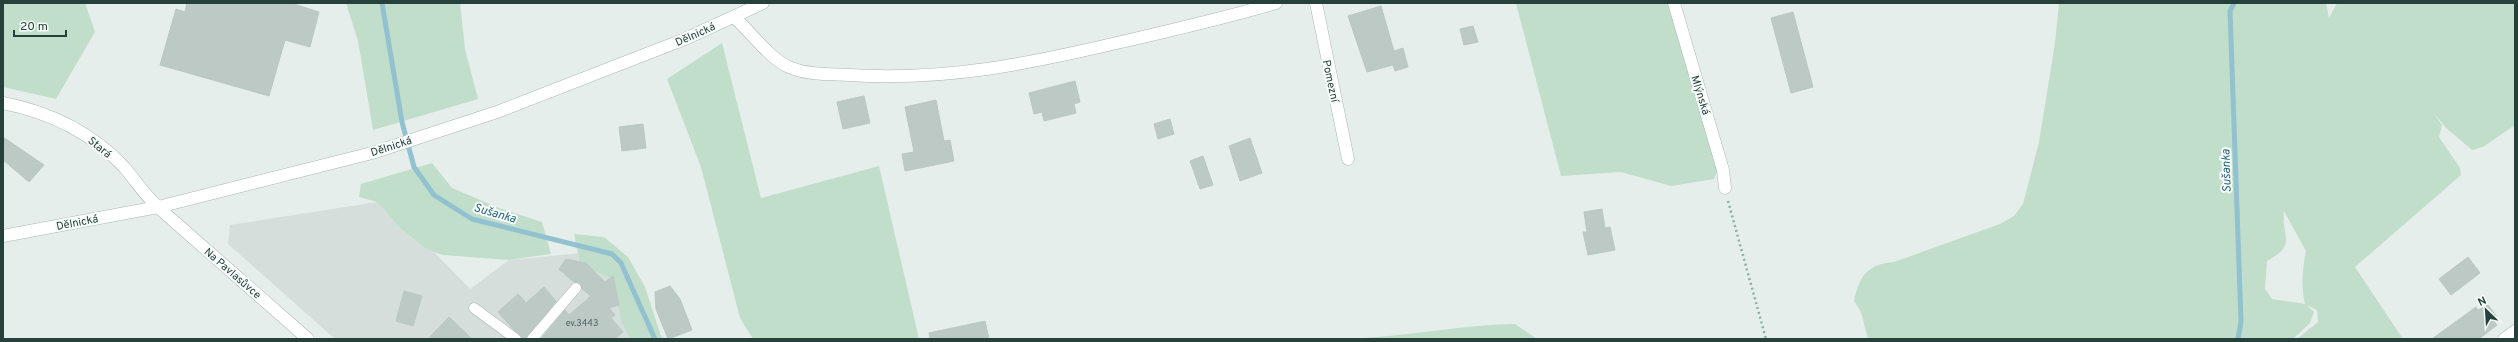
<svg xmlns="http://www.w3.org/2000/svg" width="2518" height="342" font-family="Overpass,sans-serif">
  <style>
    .built { fill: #d5dedb }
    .green { fill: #c1decb; fill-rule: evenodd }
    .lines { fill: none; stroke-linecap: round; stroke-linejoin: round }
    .stream { stroke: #92c1cf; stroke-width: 5 }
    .building { fill: #bcc9c5; stroke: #b9c8c3 }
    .lane-casing { stroke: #a9b6b3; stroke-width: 11 }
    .street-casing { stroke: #a9b6b3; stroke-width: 13 }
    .secondary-casing { stroke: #a5b9b4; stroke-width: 13 }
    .path { stroke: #89b0a7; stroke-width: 2.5; stroke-dasharray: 2 3; stroke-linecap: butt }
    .lane { stroke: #fff; stroke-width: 10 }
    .street { stroke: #fff; stroke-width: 12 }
    .secondary { stroke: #fff; stroke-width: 12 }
    .labels { text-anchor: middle; stroke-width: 4; stroke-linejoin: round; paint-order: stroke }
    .number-label { font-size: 9px; fill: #4c625e }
    .street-label { font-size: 11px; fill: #26403b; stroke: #f7fbf9 }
    .water-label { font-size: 12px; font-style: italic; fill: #236479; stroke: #f7fbf9 }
  </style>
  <rect width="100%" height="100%" fill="#e6eeeb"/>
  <polygon class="built" points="377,202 400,228 426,249 435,253 470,289 509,260 582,253 613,279 631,339 335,339 228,244 230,225"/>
  <g class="green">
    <polygon points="3,3 85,3 95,32 56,99 3,87"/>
    <polygon points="346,3 460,3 465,49 478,99 373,130 358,41"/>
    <polygon points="1516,3 1674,3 1721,163 1714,179 1671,186 1621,172 1561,176"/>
    <path d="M2059 3H2326L2329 18 2337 3H2515V125L2483 147 2472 150 2446 128 2432 111 2442 125 2439 137 2460 168 2461 175 2355 267 2403 339H2297L2318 322 2317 310 2307 305 2314 312 2310 323 2293 339H1868L1861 312 1854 301C1859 277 1867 264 1894 262L2000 224 2014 216 2023 204 2039 142 2055 43ZM2284 211 2306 251C2302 271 2301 285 2305 304L2272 299 2265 289 2267 261C2298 244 2281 237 2284 211Z"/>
    <polygon points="722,43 761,198 879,166 919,339 753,339 740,318 701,167 667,79"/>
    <polygon points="432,163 452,188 499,208 542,222 551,254 509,260 443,255 426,249 400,228 377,202 359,197 361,184"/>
    <polygon points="574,234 604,237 628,257 645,287 661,336 665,339 630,339 621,320 613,279 580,264"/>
    <path d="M1515 324 1537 339H1346C1403 337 1458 325 1515 324Z"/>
  </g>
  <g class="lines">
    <g class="stream">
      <polyline points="382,3 402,122 414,167 434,195 472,219 612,254 621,263 655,339"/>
      <polyline points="2234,3 2230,11 2241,322 2238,339"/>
    </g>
  </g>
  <g class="building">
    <polygon points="187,3 291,3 319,12 310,47 285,40 269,96 160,65 176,9 185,12"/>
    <polygon points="1381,6 1394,51 1403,48 1408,67 1395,71 1393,65 1367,72 1348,16"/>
    <polygon points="1793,12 1813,87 1791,93 1771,18"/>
    <polygon points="1473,26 1478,42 1464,45 1460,29"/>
    <polygon points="1075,81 1080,102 1074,104 1076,113 1044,121 1042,112 1034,114 1029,93"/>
    <polygon points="864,96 870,123 843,129 837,102"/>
    <polygon points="936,100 944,141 950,140 954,161 905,171 902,154 914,152 905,107"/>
    <polygon points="1170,119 1174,134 1158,139 1154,124"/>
    <polygon points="643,124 646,148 622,151 619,127"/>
    <polygon points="3,137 44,165 29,182 3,160"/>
    <polygon points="1250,138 1262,173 1240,181 1229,146"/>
    <polygon points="1203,156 1213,185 1200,189 1190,161"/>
    <polygon points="1602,209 1605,228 1610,227 1615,250 1588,255 1583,232 1587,232 1584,212"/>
    <polygon points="2468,257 2480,273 2451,295 2439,279"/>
    <polygon points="566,259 586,263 605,282 613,276 619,305 609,308 615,315 611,318 623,332 615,339 541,339 565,310 569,315 591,296 582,289 580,283 574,282 559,269"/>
    <polygon points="670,286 680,299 692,330 668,339 656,309 655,292"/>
    <polygon points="544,287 556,301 526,339 522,339 498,312 518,294 526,303"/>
    <polygon points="404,291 422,296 413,326 396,321"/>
    <polygon points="2488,305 2497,317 2493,320 2497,325 2479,339 2432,339 2476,307 2478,310"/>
    <polygon points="449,317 472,339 428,339"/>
    <polygon points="985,321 989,339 930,339 929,333"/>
  </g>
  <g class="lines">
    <defs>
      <g id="lane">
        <polyline points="474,308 516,339"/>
        <polyline points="532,339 576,288"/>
      </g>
      <g id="street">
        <polyline points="1316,3 1348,159"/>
        <polyline points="1674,3 1723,170 1725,188"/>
        <path d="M734 17C750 31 770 59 789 67 807 75 830 74 849 75 947 81 1027 64 1121 42 1173 30 1225 18 1276 3"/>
        <path d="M3 103C49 112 92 133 124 167 136 181 146 197 160 209 209 252 259 296 308 339"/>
        <polyline points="2504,339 2515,331"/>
      </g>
      <polyline id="secondary" points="3,236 158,207 372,153 497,112 685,39 763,3"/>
    </defs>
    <use href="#lane" class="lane-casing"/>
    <use href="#street" class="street-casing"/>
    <use href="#secondary" class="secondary-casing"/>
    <polyline class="path" points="1728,201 1766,339"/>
    <use href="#lane" class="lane"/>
    <use href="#street" class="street"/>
    <use href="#secondary" class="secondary"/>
  </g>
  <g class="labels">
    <g class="number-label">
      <text x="582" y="326">ev.3443</text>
    </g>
    <g class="street-label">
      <text transform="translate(695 34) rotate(-24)" y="4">Dělnická</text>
      <text transform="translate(1331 81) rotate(78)" y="4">Pomezní</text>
      <text transform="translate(1701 95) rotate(73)" y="4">Mlýnská</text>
      <text transform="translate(391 146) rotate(-18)" y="4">Dělnická</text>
      <text transform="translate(100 147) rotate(39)" y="4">Stará</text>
      <text transform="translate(77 222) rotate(-11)" y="4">Dělnická</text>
      <text transform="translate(233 273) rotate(41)" y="4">Na Pavlasůvce</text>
    </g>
    <g class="water-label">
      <text transform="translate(2226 171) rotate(-92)" y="4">Sušanka</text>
      <text transform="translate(495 213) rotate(16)" y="4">Sušanka</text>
    </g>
  </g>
  <rect width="2518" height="342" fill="none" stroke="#26403b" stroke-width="8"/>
  <g transform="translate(2486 310) rotate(335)" stroke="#f7fbf9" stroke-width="3" paint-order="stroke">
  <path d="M0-3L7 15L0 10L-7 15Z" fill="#26403b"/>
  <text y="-6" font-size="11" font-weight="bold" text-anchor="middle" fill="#26403b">N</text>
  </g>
  <path d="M14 30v6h52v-6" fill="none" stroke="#26403b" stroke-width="2"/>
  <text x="20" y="30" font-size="12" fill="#26403b" stroke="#f7fbf9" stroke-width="3" paint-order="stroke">20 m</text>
</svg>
